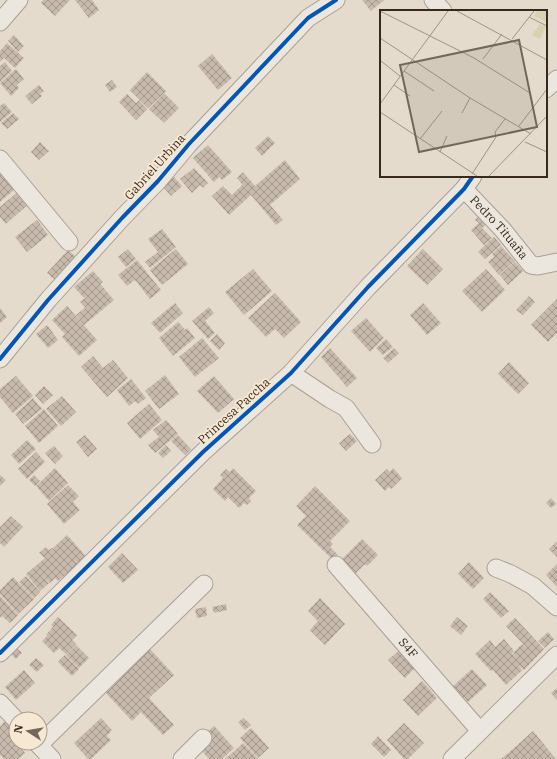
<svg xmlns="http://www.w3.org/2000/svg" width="557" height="759" font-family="'IBM Plex Serif',serif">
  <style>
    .building { fill: url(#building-cross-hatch) }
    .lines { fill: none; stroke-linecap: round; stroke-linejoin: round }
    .minor-casing { stroke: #a9a096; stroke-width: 19 }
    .minor { stroke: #ece7de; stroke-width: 17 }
    .cycleway-casing { stroke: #f6e8d2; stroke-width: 6 }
    .cycleway { stroke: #0057b8; stroke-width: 4 }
    .labels { text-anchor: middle; stroke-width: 3.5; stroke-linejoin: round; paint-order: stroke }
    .street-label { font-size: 12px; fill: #38281d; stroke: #f6e8d2 }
    .inset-road { fill: none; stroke: #9f9386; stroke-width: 1 }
    .view { fill: #74675a; fill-opacity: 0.15; stroke: #74675a; stroke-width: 2 }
    .inset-edge { fill: none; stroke: #38281d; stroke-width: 2 }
  </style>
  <defs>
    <pattern id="building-cross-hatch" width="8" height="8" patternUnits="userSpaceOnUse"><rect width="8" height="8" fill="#c8b9ad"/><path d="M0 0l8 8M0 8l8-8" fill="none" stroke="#a3968c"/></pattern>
  </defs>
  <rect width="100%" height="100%" fill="#e4dbcc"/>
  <g class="building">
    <polygon points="43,0 70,0 55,16 41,3"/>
    <polygon points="75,0 92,0 99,10 89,18"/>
    <polygon points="362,0 384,0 371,11"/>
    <polygon points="14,35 24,46 18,52 8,41"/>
    <polygon points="7,43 24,58 15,68 4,58 0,62 0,51"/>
    <polygon points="212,54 232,78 218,90 198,66"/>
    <polygon points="5,62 12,71 0,82 0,66"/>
    <polygon points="16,69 24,79 17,85 19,88 11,96 0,83"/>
    <polygon points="147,72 166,91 148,108 130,90"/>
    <polygon points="112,80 117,87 110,92 105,85"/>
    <polygon points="39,85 44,91 40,94 42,96 32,104 25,96"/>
    <polygon points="164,93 179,108 164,123 149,109"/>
    <polygon points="127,94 136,103 139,100 147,109 136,120 119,102"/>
    <polygon points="4,103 12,112 0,122 0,106"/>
    <polygon points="13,113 19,119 7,129 1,123"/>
    <polygon points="268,136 275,143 262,156 255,148"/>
    <polygon points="40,142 49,151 39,160 31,152"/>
    <polygon points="208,145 232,172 222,180 219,177 214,182 193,158"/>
    <polygon points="285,160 300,179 270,205 283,220 276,225 251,195 229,215 212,196 223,186 232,195 242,185 248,192 237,178 243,172 255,186"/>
    <polygon points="194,168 208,183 203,188 200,185 192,193 180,179"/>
    <polygon points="0,171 20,185 0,202"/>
    <polygon points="174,177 182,186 171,196 163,187"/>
    <polygon points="22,188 32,201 6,224 0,217 0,207"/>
    <polygon points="481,214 489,222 482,228 492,238 484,245 471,230 479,223 475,220"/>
    <polygon points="37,220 48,235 27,252 15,237"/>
    <polygon points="162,229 176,247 150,268 145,262 158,252 148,239"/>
    <polygon points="494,237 501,245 485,259 478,252"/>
    <polygon points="501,246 515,261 499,275 488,262 494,257 492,254"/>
    <polygon points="128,249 136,259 126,267 118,257"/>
    <polygon points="176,249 188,264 162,285 150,270"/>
    <polygon points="423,249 443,269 427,285 407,266"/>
    <polygon points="68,250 75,256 55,280 47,273"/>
    <polygon points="137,260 161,290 150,299 135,280 127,286 118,275"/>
    <polygon points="515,262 523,271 508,285 500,275"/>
    <polygon points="253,269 272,291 244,315 225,292"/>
    <polygon points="486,269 505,290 482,312 462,291"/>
    <polygon points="93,271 103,282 100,284 114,300 84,325 76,315 85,308 80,302 88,296 84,298 74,287"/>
    <polygon points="275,293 301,322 284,338 275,329 266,337 248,318"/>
    <polygon points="529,296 535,302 523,315 516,310"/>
    <polygon points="557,299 557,333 548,342 531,325"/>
    <polygon points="175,303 183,313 160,333 151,323"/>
    <polygon points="423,303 441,323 427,335 410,315"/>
    <polygon points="67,306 97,340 79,356 62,337 65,334 52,320"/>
    <polygon points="209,307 214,313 205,321 215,333 208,339 192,321"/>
    <polygon points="0,308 7,317 0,323"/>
    <polygon points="366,318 384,338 370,352 351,331"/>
    <polygon points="178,322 185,330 187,328 195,338 173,356 159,338"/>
    <polygon points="47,325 58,340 48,348 36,334"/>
    <polygon points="217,334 225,343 219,350 210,341"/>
    <polygon points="202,338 219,358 195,377 179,357"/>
    <polygon points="386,339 393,347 383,355 376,348"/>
    <polygon points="330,348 357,378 347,387 321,357"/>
    <polygon points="394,348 399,353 388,363 383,358"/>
    <polygon points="93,356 103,368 113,360 128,378 107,397 81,367"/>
    <polygon points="509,362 529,383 518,394 498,374"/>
    <polygon points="165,375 179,394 159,409 145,391"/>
    <polygon points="16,376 33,396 13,413 0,397 0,389"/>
    <polygon points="214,376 234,399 218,413 197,391"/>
    <polygon points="131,379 146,398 138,404 135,401 129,406 117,390"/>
    <polygon points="44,386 53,395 43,404 35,395"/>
    <polygon points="62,396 76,412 61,426 46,409"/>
    <polygon points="33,398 42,409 23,424 15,414"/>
    <polygon points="149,404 162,420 140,439 127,423"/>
    <polygon points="44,409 58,426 39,443 25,426"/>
    <polygon points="166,420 178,434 155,453 148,445 159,437 153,430"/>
    <polygon points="350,434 357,441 346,451 339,443"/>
    <polygon points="85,435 97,449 88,457 76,442"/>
    <polygon points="178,435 191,449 185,455 171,441"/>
    <polygon points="27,440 36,449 19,464 11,455"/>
    <polygon points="166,445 171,451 163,458 158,453"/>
    <polygon points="54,446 63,456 55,464 45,453"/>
    <polygon points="36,452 45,462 27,479 18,469"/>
    <polygon points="55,468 68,483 49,501 36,486"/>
    <polygon points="233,468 256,491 249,498 251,501 247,505 244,503 239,508 228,497 225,501 213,489 223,478 220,475 226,469 230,472"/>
    <polygon points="393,468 402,478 391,489 389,487 385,491 375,480 387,469 390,472"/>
    <polygon points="0,475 6,480 0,486"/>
    <polygon points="34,475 40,481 35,486 29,480"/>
    <polygon points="68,485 79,496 73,502 80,510 64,524 47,504"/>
    <polygon points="315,486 350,521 330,541 333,544 330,547 338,555 333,560 297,525 306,516 296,506"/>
    <polygon points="551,498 556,504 551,508 546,503"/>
    <polygon points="11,516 23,527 4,547 0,543 0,527"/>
    <polygon points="67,535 85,555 78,563 74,559 78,564 58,581 55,578 50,583 41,574 49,583 40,591 26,574 45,558 39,553 46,547 49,550 52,548 52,549"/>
    <polygon points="362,539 378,555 367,566 365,564 356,573 342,559"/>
    <polygon points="557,541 557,557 549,549"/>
    <polygon points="122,553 138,570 123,583 108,567"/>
    <polygon points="469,562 484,578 473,589 458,574"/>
    <polygon points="557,564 557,587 546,575"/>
    <polygon points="26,576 40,592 34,598 19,582"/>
    <polygon points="13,577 34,599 18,614 0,594 0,590"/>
    <polygon points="490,592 509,611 501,618 483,599"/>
    <polygon points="0,596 18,615 10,623 2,616 1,618 0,616"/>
    <polygon points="320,598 345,624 325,645 310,630 318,621 308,611"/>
    <polygon points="226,604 227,610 214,613 212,607"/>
    <polygon points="206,607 207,616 197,618 195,609"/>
    <polygon points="58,617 77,635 72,640 76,644 66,654 59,648 54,653 42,641 47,636 46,635 53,627 51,625"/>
    <polygon points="457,617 468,626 461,635 450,626"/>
    <polygon points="515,618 544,649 524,670 517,664 522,670 506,685 493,670 491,671 475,654 490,640 495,647 504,639 514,651 512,653 518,660 513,653 522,644 528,649 506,626"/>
    <polygon points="548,632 554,639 545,648 538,641"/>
    <polygon points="76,645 89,658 79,668 66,655"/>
    <polygon points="16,647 22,653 16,659 10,653"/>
    <polygon points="402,648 418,665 405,678 388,660"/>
    <polygon points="150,649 174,675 149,698 174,725 163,735 141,712 132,721 106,693"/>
    <polygon points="65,655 79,669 72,676 58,662"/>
    <polygon points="36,658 44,665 37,672 29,665"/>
    <polygon points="472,669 487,685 468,702 453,686"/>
    <polygon points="24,670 35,683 16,700 5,687"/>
    <polygon points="422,681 437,698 418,716 403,700"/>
    <polygon points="557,688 557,700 551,693"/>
    <polygon points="101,718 112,730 107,736 111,740 91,759 88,759 74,743"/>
    <polygon points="244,718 251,725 245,730 238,722"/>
    <polygon points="5,721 16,733 16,736 13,739 25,753 18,759 4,759 0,755 0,726"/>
    <polygon points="404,723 424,743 408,759 404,759 387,740"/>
    <polygon points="214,726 234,748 222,759 209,759 201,750 213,738 207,732"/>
    <polygon points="251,728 269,748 258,758 240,738"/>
    <polygon points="533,731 556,759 501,759 514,748"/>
    <polygon points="378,736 391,750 384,757 371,744"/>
    <polygon points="243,743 258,759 225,759 232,753"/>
  </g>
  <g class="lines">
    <defs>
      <g id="minor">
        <polyline points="433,0 443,11"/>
        <polyline points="0,22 19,0"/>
        <polyline points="546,89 557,79"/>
        <polyline points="0,159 69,242"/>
        <path id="s1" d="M464 189 503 230 531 265 538 266 557 262"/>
        <polyline points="0,359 48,300 122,218 158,181 189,144 308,18 336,0"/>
        <polyline points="291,373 330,399 346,408 372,444"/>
        <path id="s2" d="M336 565 480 731"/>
        <polyline points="496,568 511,574 533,586 557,607"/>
        <polyline points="0,653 203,452 291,373 368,287 464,189 473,176"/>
        <polyline points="0,703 16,720"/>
        <polyline points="37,743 52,759"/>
        <polyline points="39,745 204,584"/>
        <polyline points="182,759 203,738"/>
        <polyline points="452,759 557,655"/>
      </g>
    </defs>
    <use href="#minor" class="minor-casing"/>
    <use href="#minor" class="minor"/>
    <defs>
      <g id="cycleway">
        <polyline points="0,359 48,300 122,218 158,181 189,144 308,18 336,0"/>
        <polyline points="0,653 203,452 291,373 368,287 464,189 473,176"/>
      </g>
    </defs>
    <use href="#cycleway" class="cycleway-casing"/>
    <use href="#cycleway" class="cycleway"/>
  </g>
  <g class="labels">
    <g class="street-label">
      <text transform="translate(155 167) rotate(-48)" y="4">Gabriel Urbina</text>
      <text dy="4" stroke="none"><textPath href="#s1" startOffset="52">Pedro Tituaña</textPath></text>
      <text transform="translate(234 411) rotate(-42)" y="4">Princesa Paccha</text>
      <text dy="4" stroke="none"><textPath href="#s2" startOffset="110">S4F</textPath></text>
    </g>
  </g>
  <g transform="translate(380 10)">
    <rect width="167" height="167" fill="#e4dbcc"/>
    <path d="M157 1H167V12L154 6ZM160 14 166 17 160 29 152 25Z" fill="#d6d3ae"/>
    <path class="inset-road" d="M0 1 94 48 150 83M77 1 167 50M149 7 167 16M0 28 90 88 151 124M132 29 154 1M103 49 122 24M1 51 20 66M24 61 54 81M14 75 30 86M0 94 68 1M0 102 97 166M82 103 90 88M139 116 167 79M40 129 62 101M145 132 167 142M60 142 67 126M92 164 116 127 115 122 125 109M109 166 167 106"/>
    <path class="view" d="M139 30 157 117 39 142 20 55Z"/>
    <rect width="167" height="167" class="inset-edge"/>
  </g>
  <g transform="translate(28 731) rotate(282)"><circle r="19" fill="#f6e8d2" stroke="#aa9b8a"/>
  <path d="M0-3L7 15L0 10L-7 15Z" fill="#74675a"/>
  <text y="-6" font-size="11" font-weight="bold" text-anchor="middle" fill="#38281d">N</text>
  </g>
</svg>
